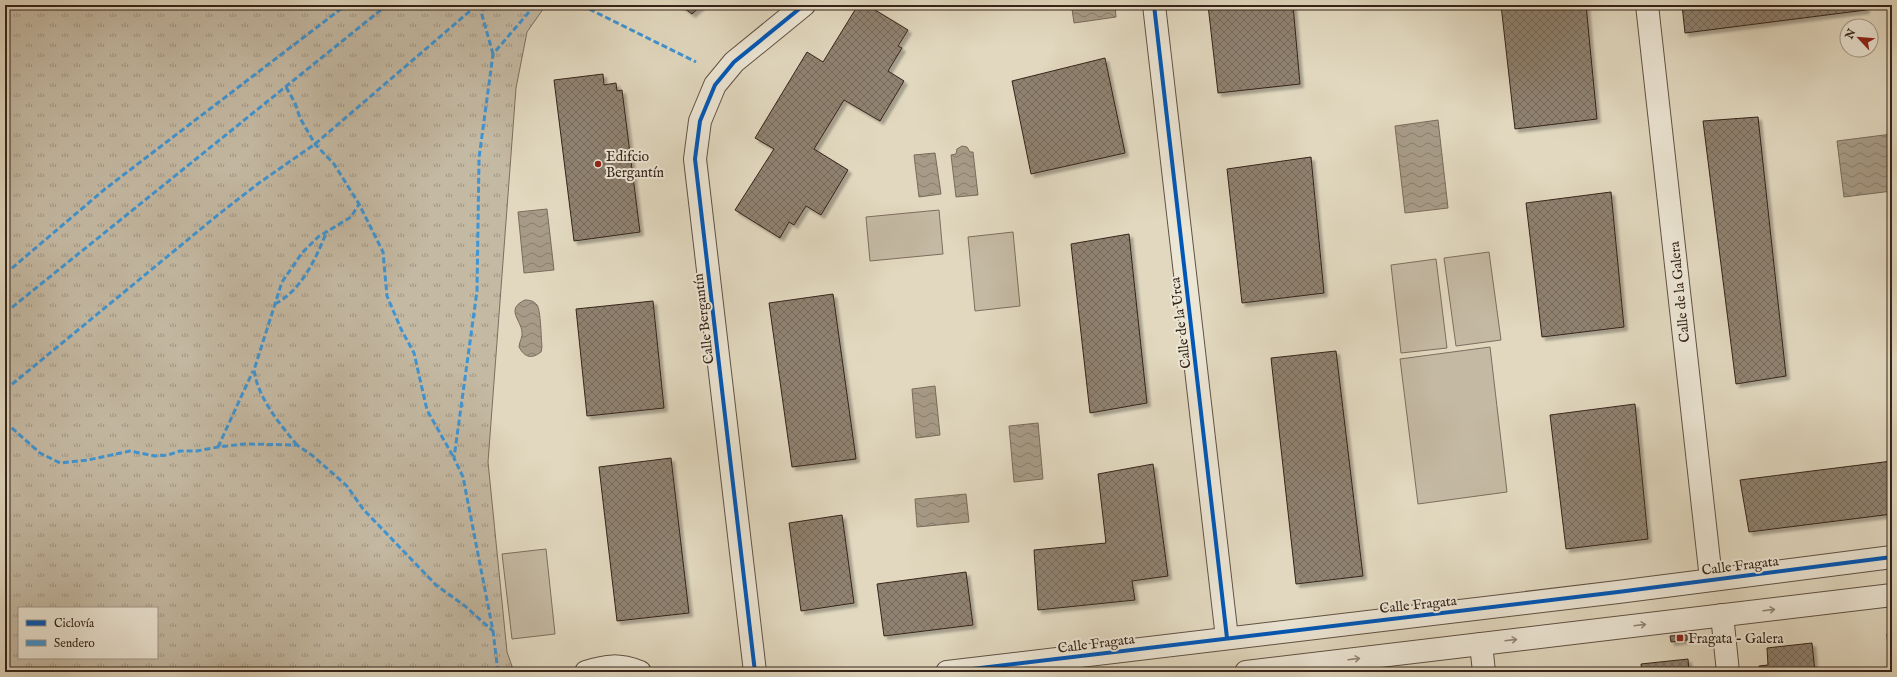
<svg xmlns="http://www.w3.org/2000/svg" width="1897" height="677" font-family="'IM FELL English',serif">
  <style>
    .grass { fill: url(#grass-tufts); stroke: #7d6e5e; fill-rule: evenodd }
    .garden { fill: #c4b9a3; stroke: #7d6e5e }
    .water { fill: url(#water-waves); stroke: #7a6b5b }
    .building { fill: url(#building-cross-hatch); stroke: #36241a; filter: url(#shadow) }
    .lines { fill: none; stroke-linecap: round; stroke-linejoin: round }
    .street-casing { stroke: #615143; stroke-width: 24 }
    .street { stroke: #ece6d5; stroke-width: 22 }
    .quiet { stroke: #3e95d4; stroke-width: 3; stroke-dasharray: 6 3; stroke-linecap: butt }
    .cycleway-casing { stroke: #ece6d5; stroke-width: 6 }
    .cycleway { stroke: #0057b8; stroke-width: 4 }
    .oneway { stroke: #918578 }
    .poi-dot { fill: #8f2418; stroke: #ece6d5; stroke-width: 1.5 }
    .labels { text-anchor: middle; stroke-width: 4; stroke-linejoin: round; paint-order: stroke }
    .poi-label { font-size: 14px; fill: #36241a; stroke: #ece6d5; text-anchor: start }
    .street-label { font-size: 14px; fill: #36241a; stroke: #ece6d5 }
  </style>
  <defs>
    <pattern id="grass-tufts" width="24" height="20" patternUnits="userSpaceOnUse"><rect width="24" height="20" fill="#c4b9a3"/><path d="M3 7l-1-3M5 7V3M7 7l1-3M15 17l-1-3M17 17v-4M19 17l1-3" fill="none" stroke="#a09684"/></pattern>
    <pattern id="water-waves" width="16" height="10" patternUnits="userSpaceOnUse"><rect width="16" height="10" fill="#a79b87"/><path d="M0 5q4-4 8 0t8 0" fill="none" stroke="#897e6e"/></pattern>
    <pattern id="building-cross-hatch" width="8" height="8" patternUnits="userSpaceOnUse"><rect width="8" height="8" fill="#8f8270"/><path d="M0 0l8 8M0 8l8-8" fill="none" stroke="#766a5b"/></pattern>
    <filter id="shadow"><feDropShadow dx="3.5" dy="3.5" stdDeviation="1" flood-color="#0004"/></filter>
  </defs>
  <rect width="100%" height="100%" fill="#e1d8bf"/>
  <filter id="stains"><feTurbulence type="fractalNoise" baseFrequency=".005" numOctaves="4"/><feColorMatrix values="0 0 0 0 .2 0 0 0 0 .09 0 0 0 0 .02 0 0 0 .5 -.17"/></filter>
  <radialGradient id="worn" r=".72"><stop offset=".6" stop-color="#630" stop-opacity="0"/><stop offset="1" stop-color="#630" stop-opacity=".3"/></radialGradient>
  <path class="grass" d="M5 5H546L527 32 516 88 488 462 507 652 514 672H5ZM19 608H157V658H19Z"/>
  <g class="garden">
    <polygon points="939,210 943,254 870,261 866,217"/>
    <polygon points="1013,232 1020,306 975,311 968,237"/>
    <polygon points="1489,252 1501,340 1456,346 1444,258"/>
    <polygon points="1436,259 1447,348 1401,353 1391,265"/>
    <polygon points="1490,347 1507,492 1418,504 1400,359"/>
    <polygon points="546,549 555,634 512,639 502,554"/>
  </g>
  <g class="water">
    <polygon points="1077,5 1115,5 1116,17 1074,23 1072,9"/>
    <polygon points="1438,120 1448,208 1405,213 1395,126"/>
    <polygon points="1892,134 1892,191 1844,197 1837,141"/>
    <polygon points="962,146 967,147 970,152 973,152 978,195 956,197 951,155 956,154 957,149"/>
    <polygon points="935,153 941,194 919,197 914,155"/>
    <polygon points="547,209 554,270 524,273 518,212"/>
    <path d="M525 300C530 300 534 301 537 305 541 311 541 338 542 347L541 352C532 359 525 358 519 347 519 342 523 337 522 332 521 320 505 309 525 300Z"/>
    <polygon points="935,386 940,435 916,438 912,389"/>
    <polygon points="1038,423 1043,479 1014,482 1009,426"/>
    <polygon points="966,494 969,522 917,527 915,499"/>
  </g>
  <g class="building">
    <polygon points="680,5 702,5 692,14"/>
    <polygon points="858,5 867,5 908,30 898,46 902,48 888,71 904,81 880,121 844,100 814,149 848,170 821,215 806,206 794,225 789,222 780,238 735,210 774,149 755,138 807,52 823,62"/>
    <polygon points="1208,5 1293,5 1300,84 1218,93"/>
    <polygon points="1501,5 1586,5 1597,119 1515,129"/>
    <polygon points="1682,5 1865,5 1866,10 1685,33"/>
    <polygon points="1105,58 1125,153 1031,174 1012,81"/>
    <polygon points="603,74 604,85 616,83 617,91 622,90 640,232 574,241 554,80"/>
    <polygon points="1758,117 1786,376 1736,384 1703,121"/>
    <polygon points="1311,157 1324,293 1242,303 1227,169"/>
    <polygon points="1611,192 1624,327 1542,337 1526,203"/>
    <polygon points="1129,234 1147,403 1090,413 1071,244"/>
    <polygon points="833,294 856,459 792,467 769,303"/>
    <polygon points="653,301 664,408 587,416 576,309"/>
    <polygon points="1336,351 1363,576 1296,584 1271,358"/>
    <polygon points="1635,404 1648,539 1566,549 1550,415"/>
    <polygon points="671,458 689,613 617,621 599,467"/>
    <polygon points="1892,461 1892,514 1749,532 1740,480"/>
    <polygon points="1153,464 1168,576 1132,581 1135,600 1038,610 1034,550 1106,543 1098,474"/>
    <polygon points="842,515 854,603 801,611 789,523"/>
    <polygon points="966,572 973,625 884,636 877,584"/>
    <polygon points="1892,633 1892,671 1890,672 1887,634"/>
    <polygon points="1687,635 1687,640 1671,642 1670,636"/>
    <polygon points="1812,643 1815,672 1760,672 1759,666 1768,665 1767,648"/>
    <polygon points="1688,659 1689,671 1702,669 1702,672 1642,672 1641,664"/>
    <polygon points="1574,669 1575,672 1555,672"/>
  </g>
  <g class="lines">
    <defs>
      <g id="street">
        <polyline points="1154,5 1227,638"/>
        <polyline points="1647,5 1711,579"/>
        <polyline points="1722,615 1728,672"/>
        <polyline points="1481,644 1484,672"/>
        <path d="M586 672C607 665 619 664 640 672"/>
        <polyline points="755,672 695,159 700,121 715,85 734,62 804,5"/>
        <polyline points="947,672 1618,592 1892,557"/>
        <polyline points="1246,672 1892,595"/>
      </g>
    </defs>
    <use href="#street" class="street-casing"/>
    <use href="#street" class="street"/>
    <g class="quiet">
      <polyline points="484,5 482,15 493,54"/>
      <polyline points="581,5 696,62"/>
      <polyline points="286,87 295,103 300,118 315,144 334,164 359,204 383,252 387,296 401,329 414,353 427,410 454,458"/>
      <polyline points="5,274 105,189 346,5"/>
      <path d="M275 304C302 290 316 258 327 231"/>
      <polyline points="5,313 387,5"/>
      <polyline points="5,390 219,214 259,183 315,144 477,5"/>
      <polyline points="5,422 40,453 60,463 88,460 130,451 155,456 168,455 180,451 197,451 218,447 245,444 297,445 313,456 347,486 363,509 436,585 465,606 493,631"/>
      <path d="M297 445C279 423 258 398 254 370L282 282 302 253 318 237 351 217 359 204"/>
      <polyline points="218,447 253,371"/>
      <polyline points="498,672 493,631 463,477 454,458 477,291 479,158 493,54 535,5"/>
    </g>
    <defs>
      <g id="cycleway">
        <polyline points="1154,5 1227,638"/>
        <polyline points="755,672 695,159 700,121 715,85 734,62 804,5"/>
        <polyline points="947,672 1618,592 1892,557"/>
      </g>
    </defs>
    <use href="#cycleway" class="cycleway-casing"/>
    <use href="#cycleway" class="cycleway"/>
  </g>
  <defs><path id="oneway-shaft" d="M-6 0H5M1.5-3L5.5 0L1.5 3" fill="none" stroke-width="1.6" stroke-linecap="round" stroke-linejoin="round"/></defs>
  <g class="oneway">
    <use href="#oneway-shaft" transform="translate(1769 610) rotate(-7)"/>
    <use href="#oneway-shaft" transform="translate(1640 625) rotate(-7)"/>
    <use href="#oneway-shaft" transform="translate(1511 640) rotate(-7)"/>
    <use href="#oneway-shaft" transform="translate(1354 659) rotate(-7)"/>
  </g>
  <g class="poi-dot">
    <circle cx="598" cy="164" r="4"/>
    <rect x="1676" y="634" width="8" height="8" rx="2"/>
  </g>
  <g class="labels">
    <g class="poi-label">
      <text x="606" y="161">Edifcio<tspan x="606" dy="16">Bergantín</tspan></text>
      <text x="1688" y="643">Fragata - Galera</text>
    </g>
    <g class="street-label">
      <text transform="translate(1679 292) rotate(-96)" y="5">Calle de la Galera</text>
      <text transform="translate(703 319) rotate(-97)" y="5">Calle Bergantín</text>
      <text transform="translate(1180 323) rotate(-97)" y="5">Calle de la Urca</text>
      <text transform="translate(1740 565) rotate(-7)" y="5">Calle Fragata</text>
      <text transform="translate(1418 604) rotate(-6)" y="5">Calle Fragata</text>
      <text transform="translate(1096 643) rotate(-7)" y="5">Calle Fragata</text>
    </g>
  </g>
  <rect width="1897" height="677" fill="none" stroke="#e1d8bf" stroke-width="20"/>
  <rect x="6" y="6" width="1885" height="665" fill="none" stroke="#36241a" stroke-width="2"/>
  <rect x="10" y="10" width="1877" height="657" fill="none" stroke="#36241a"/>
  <rect x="18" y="607" width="140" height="52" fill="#ece6d5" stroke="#a3988a"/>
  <rect x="26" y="620" width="20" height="6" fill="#0057b8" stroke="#a3988a"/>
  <text x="54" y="627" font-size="12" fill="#36241a">Ciclovía</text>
  <rect x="26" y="640" width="20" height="6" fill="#3e95d4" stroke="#a3988a"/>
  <text x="54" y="647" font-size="12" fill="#36241a">Sendero</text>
  <g transform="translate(1859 38) rotate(296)"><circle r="19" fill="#ece6d5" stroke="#a3988a"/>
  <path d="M0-3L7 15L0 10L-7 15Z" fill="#8f2418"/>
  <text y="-6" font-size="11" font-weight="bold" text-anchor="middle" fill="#36241a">N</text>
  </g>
  <rect width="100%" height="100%" filter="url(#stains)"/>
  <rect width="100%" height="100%" fill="url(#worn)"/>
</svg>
